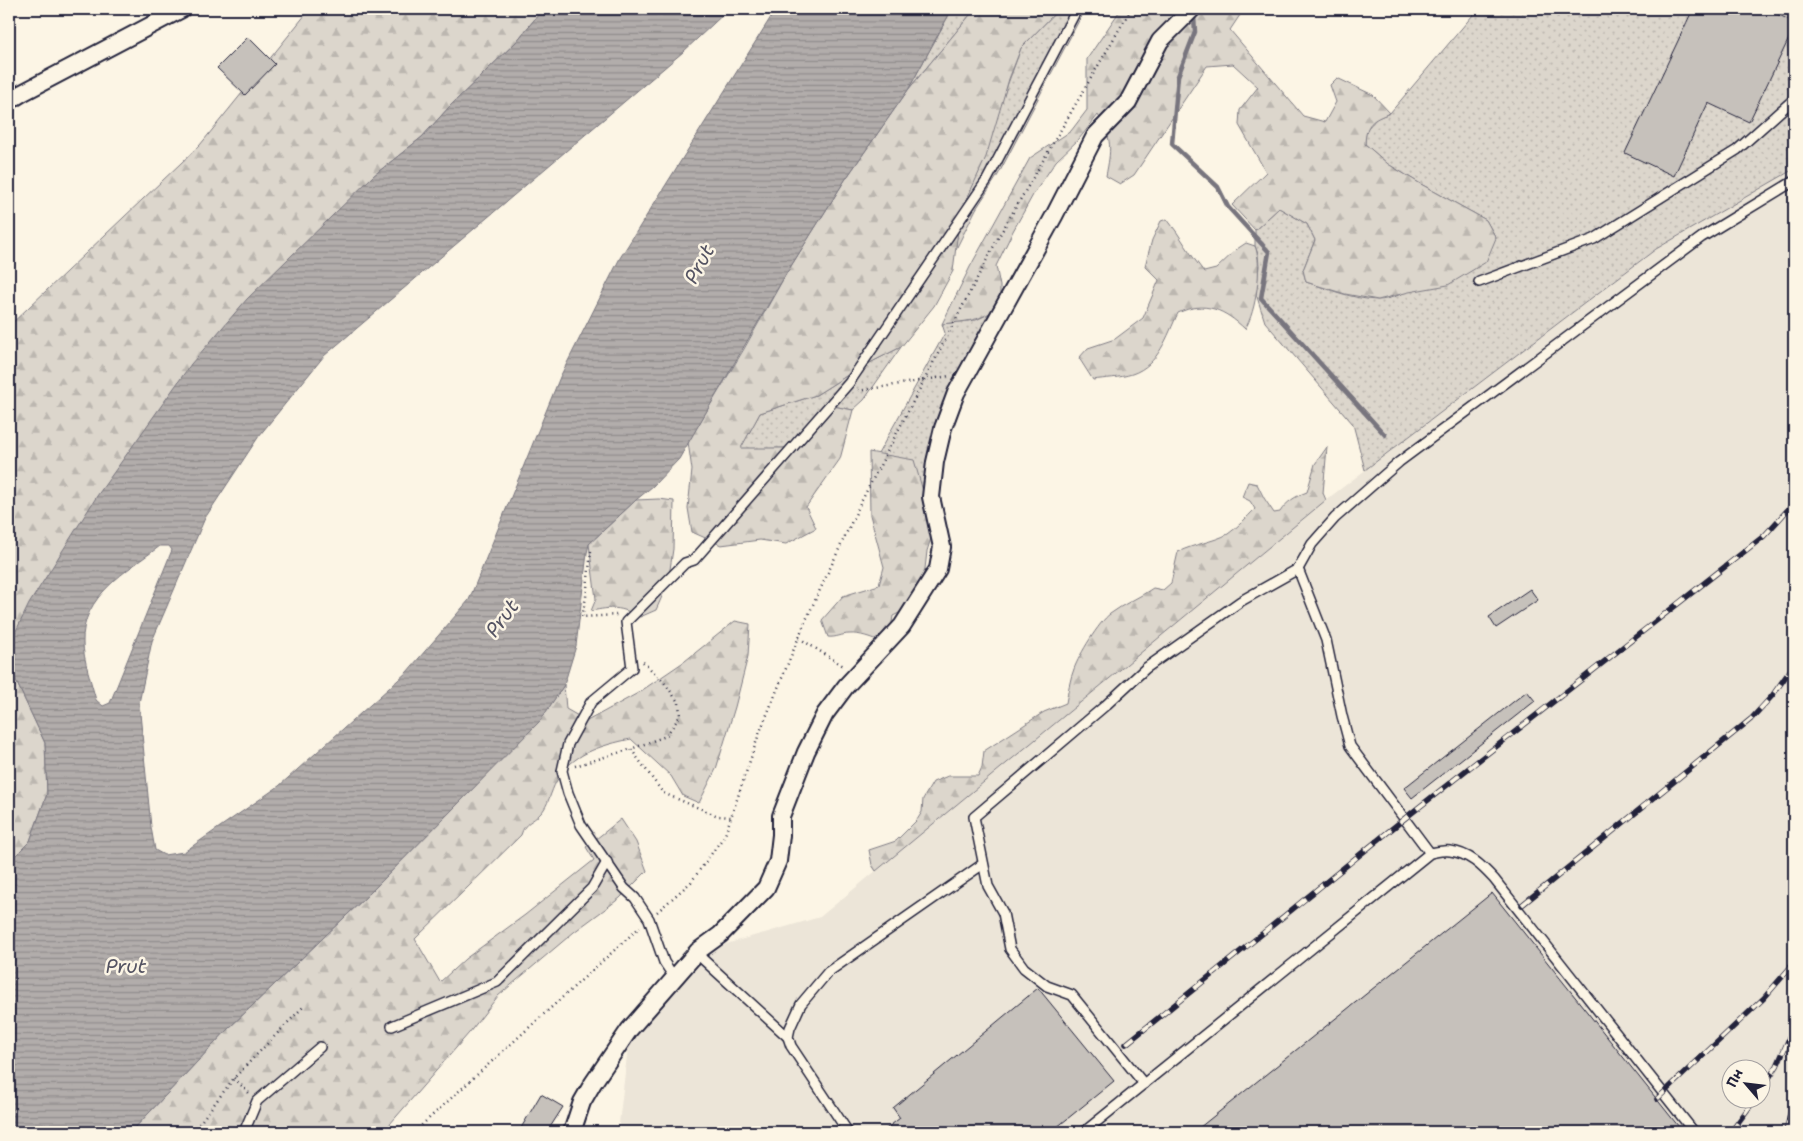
<svg xmlns="http://www.w3.org/2000/svg" width="1803" height="1141" font-family="'Shantell Sans',sans-serif">
  <style>
    .built { fill: #ece5d8; fill-rule: evenodd }
    .grass { fill: url(#grass-dots); stroke: #7f7c84 }
    .forest { fill: url(#forest-firs); stroke: #7f7c84 }
    .water { fill: url(#water-rules); stroke: #78757e; fill-rule: evenodd }
    .lines { fill: none; stroke-linecap: round; stroke-linejoin: round }
    .stream { stroke: #78757e; stroke-width: 4.5 }
    .building { fill: #c6c1bb; stroke: #22223b }
    .lane-casing { stroke: #22223b; stroke-width: 12 }
    .street-casing { stroke: #22223b; stroke-width: 20 }
    .path { stroke: #22223b; stroke-width: 2.5; stroke-dasharray: 1 4; stroke-linecap: butt }
    .lane { stroke: #fcf5e5; stroke-width: 9 }
    .street { stroke: #fcf5e5; stroke-width: 16 }
    .rail-casing { stroke: #22223b; stroke-width: 5.5 }
    .rail { stroke: #fcf5e5; stroke-width: 4; stroke-dasharray: 11; stroke-linecap: butt }
    .labels { text-anchor: middle; stroke-width: 5; stroke-linejoin: round; paint-order: stroke }
    .water-label { font-size: 20px; font-style: italic; fill: #545362; stroke: #fcf5e5 }
  </style>
  <defs>
    <pattern id="grass-dots" width="8" height="8" patternUnits="userSpaceOnUse" patternTransform="scale(1.25)"><rect width="8" height="8" fill="#dcd6cc"/><path d="M2 2h.1M6 6h.1" fill="none" stroke="#bcb7b0" stroke-width="1.8" stroke-linecap="round"/></pattern>
    <pattern id="forest-firs" width="22" height="20" patternUnits="userSpaceOnUse" patternTransform="scale(1.25)"><rect width="22" height="20" fill="#dcd6cc"/><path d="M5 1l3.5 6h-7zM16 11l3.5 6h-7z" fill="#bcb7b0"/></pattern>
    <pattern id="water-rules" width="6" height="5" patternUnits="userSpaceOnUse" patternTransform="scale(1.25)"><rect width="6" height="5" fill="#b2adab"/><path d="M0 2.5h6" fill="none" stroke="#908c8c"/></pattern>
  </defs>
  <rect width="100%" height="100%" fill="#fcf5e5"/>
  <filter id="ink" filterUnits="userSpaceOnUse"><feTurbulence type="fractalNoise" baseFrequency=".02" numOctaves="2"/><feDisplacementMap in="SourceGraphic" scale="10" xChannelSelector="R" yChannelSelector="G"/><feConvolveMatrix kernelMatrix="1 2 1 2 8 2 1 2 1" color-interpolation-filters="sRGB"/></filter>
  <g filter="url(#ink)">
    <path class="built" d="M1794 169V1132H618L630 1030 705 955 726 944 820 917 1326 500 1656 249ZM1730 1068H1760V1098H1730Z"/>
    <g class="grass">
      <polygon points="952,9 975,9 908,90"/>
      <polygon points="1059,9 1085,9 998,175 976,209 955,251 960,214 1021,48"/>
      <path d="M1478 9H1794V169L1656 249 1365 470 1353 424 1265 322 1256 294 1259 266 1258 254 1255 246V230L1279 208 1307 224 1315 240 1303 270 1306 282C1328 289 1353 299 1377 300 1405 301 1470 254 1496 238L1486 220 1419 183 1388 164 1365 144 1366 130 1377 118 1390 113Z"/>
      <polygon points="991,313 924,491 878,454 945,333 942,324 976,320"/>
      <polygon points="901,347 864,400 853,410 828,405 790,448 740,449 760,413 816,395 854,371"/>
    </g>
    <g class="forest">
      <polygon points="310,9 543,9 516,42 450,106 422,137 373,176 10,668 45,743 47,794 30,841 9,862 9,326 200,145"/>
      <polygon points="975,9 1059,9 1021,48 1009,79 986,157 960,214 953,271 934,306 901,347 854,371 816,395 760,413 741,448 790,448 828,405 853,410 840,459 806,507 816,528 786,544 760,540 721,545 692,532 688,508 692,470 688,442 744,349 786,274 845,180 908,90"/>
      <path d="M1121 9H1244L1230 30 1303 116 1325 122 1336 102 1330 85 1337 78 1373 95 1390 113C1372 120 1366 123 1365 144L1388 164 1419 183 1486 220 1496 238 1486 262 1448 285 1409 292 1378 300 1345 294 1306 282 1303 270 1315 240 1307 224 1279 208 1255 230 1232 205 1266 172 1239 125 1240 110 1258 87 1233 64 1207 66 1134 175 1120 184 1106 176C1111 150 1113 139 1098 115L1079 139 1056 161 1033 195 1013 231 996 266 1000 286V305C982 322 965 321 942 324L970 267 1030 158 1071 131 1087 110V59Z"/>
      <path d="M1167 219C1181 236 1190 255 1204 272L1216 269 1237 249 1246 243 1255 246C1263 265 1256 312 1245 329 1225 310 1205 300 1178 313 1167 336 1159 365 1132 374 1120 378 1105 378 1093 380L1079 358 1088 348 1115 339 1143 318 1159 280 1145 266 1152 240 1161 221Z"/>
      <path d="M1327 447 1323 493 1326 500 876 871 872 865 869 850 896 841 917 820 922 812 923 799 933 782 948 776H978L982 767 984 751 1044 712 1066 703C1068 692 1070 679 1074 669 1079 655 1099 622 1110 614 1123 604 1139 598 1153 588L1163 590 1171 583 1178 552C1194 544 1213 542 1228 534 1238 527 1247 517 1255 509L1250 501 1242 497 1248 482 1257 484 1264 498 1274 513 1280 512C1286 502 1296 496 1307 492L1315 464Z"/>
      <path d="M869 452 914 460 934 529 927 551 925 569 921 583 909 604 899 613 893 616 890 635 882 642C872 638 860 633 849 634 842 634 836 638 828 637L822 620 843 596 879 585 884 567 870 515Z"/>
      <path d="M659 499 674 501 673 549 668 583 656 610 640 617C620 606 612 607 591 611L596 599 589 544 636 500Z"/>
      <path d="M735 621 750 624 748 656 735 707 716 769 699 803 683 796 671 776 631 739C602 745 570 754 556 782 551 791 548 806 541 813 532 823 525 821 521 835L415 939 440 982 465 959 525 915 594 860 586 847 621 819 636 842 647 871 620 898 574 932 498 996 469 1033 383 1132H131L228 1029 370 893 539 721 564 685 566 709 587 721 638 693 685 661Z"/>
    </g>
    <path class="water" d="M543 9H729L683 52 324 356 259 436 205 518 152 641 139 703 151 827 155 850 164 855 184 852 279 786 407 672 469 600 560 377 620 258 776 9H952L908 90 845 180 786 274 679 459 653 486 636 500 589 544 587 553 576 646 564 685 540 721 370 893 228 1029 131 1132H9V862L30 841 47 794 45 743 10 668 13 637 29 604 97 496 191 364 247 299 373 176 422 137 450 106 516 42ZM160 546H169L172 550 110 703 103 706 96 700C92 685 83 658 83 643 81 596 127 571 160 546Z"/>
    <g class="lines">
      <polyline class="stream" points="1194,16 1195,32 1178,76 1172,144 1218,187 1228,207 1269,252 1261,298 1385,435"/>
    </g>
    <g class="building">
      <polygon points="1693,9 1766,9 1794,22 1794,28 1749,122 1708,103 1674,176 1625,153"/>
      <polygon points="248,37 275,64 245,95 217,68"/>
      <polygon points="1530,589 1538,600 1496,628 1489,617"/>
      <polygon points="1527,691 1535,701 1412,798 1404,788"/>
      <polygon points="1492,893 1683,1132 1194,1132"/>
      <polygon points="1038,988 1114,1081 1051,1132 882,1132 900,1118 893,1108"/>
      <polygon points="541,1094 563,1107 547,1132 529,1132 521,1128"/>
    </g>
    <g class="lines">
      <defs>
        <g id="lane">
          <polyline points="1479,282 1594,239 1737,150 1794,99"/>
          <polyline points="1298,569 1326,640 1342,716 1350,746 1430,853"/>
          <polyline points="696,953 788,1037"/>
          <polyline points="674,977 664,962 649,919 635,898 624,888 581,825 568,793 562,771 568,744 591,702 632,668 626,622 685,563 694,560 849,383 987,180 1077,9"/>
          <polyline points="392,1026 497,982 592,888 607,862"/>
          <polyline points="1144,1084 1072,995 1047,986 1024,968 1010,949 1003,913 988,886 974,817 1106,705 1146,668 1241,601 1298,569 1312,544 1335,518 1399,462 1702,237 1794,181"/>
          <polyline points="244,1132 257,1101 320,1047"/>
          <polyline points="848,1132 791,1046 788,1037 790,1028 801,1004 828,972 983,864"/>
          <path d="M1084 1132 1430 853C1436 852 1444 850 1450 851 1469 853 1482 866 1494 879L1694 1132"/>
        </g>
        <g id="street">
          <polyline points="9,101 22,93 182,9"/>
          <polyline points="572,1132 582,1102 593,1083 629,1030 698,951 720,935 766,888 778,861 781,835 781,816 806,752 825,714 846,686 902,626 938,569 942,547 931,497 935,462 943,428 956,393 1054,216 1095,136 1128,102 1160,41 1192,9"/>
        </g>
      </defs>
      <use href="#lane" class="lane-casing"/>
      <use href="#street" class="street-casing"/>
      <g class="path">
        <polyline points="858,391 949,376"/>
        <polyline points="591,551 586,597 582,617 617,615"/>
        <polyline points="799,638 845,667"/>
        <polyline points="643,662 663,681 679,703 680,716 666,736 631,749 663,793 718,816 731,817"/>
        <polyline points="575,766 631,749"/>
        <polyline points="657,912 691,882 725,835 759,734 805,622 860,504 998,238 1131,9"/>
        <polyline points="234,1078 249,1093"/>
        <polyline points="193,1132 234,1078 305,1005"/>
        <polyline points="414,1132 640,927"/>
      </g>
      <use href="#lane" class="lane"/>
      <use href="#street" class="street"/>
      <defs>
        <g id="rail">
          <polyline points="1522,905 1751,719 1772,696 1794,665"/>
          <polyline points="1126,1044 1404,819 1764,536 1794,503"/>
          <polyline points="1760,1091 1777,1066 1794,1027"/>
          <polyline points="1657,1099 1764,998 1794,963"/>
          <polyline points="1731,1132 1756,1098"/>
          <polyline points="1786,1132 1794,1098"/>
        </g>
      </defs>
      <use href="#rail" class="rail-casing"/>
      <use href="#rail" class="rail"/>
    </g>
  </g>
  <g class="labels">
    <g class="water-label">
      <text transform="translate(699 264) rotate(-62)" y="7">Prut</text>
      <text transform="translate(502 618) rotate(-53)" y="7">Prut</text>
      <text x="126" y="973">Prut</text>
    </g>
  </g>
  <rect width="1803" height="1141" fill="none" stroke="#fcf5e5" stroke-width="30"/>
  <rect x="15" y="15" width="1773" height="1111" fill="none" stroke="#22223b" stroke-width="2" filter="url(#ink)"/>
  <g transform="translate(1746 1084) rotate(298)"><circle r="24" fill="#fcf5e5" stroke="#a5a1a1"/>
  <path d="M0-4L9 19L0 12L-9 19Z" fill="#22223b"/>
  <text y="-8" font-size="14" font-weight="bold" text-anchor="middle" fill="#22223b">Пн</text>
  </g>
</svg>
